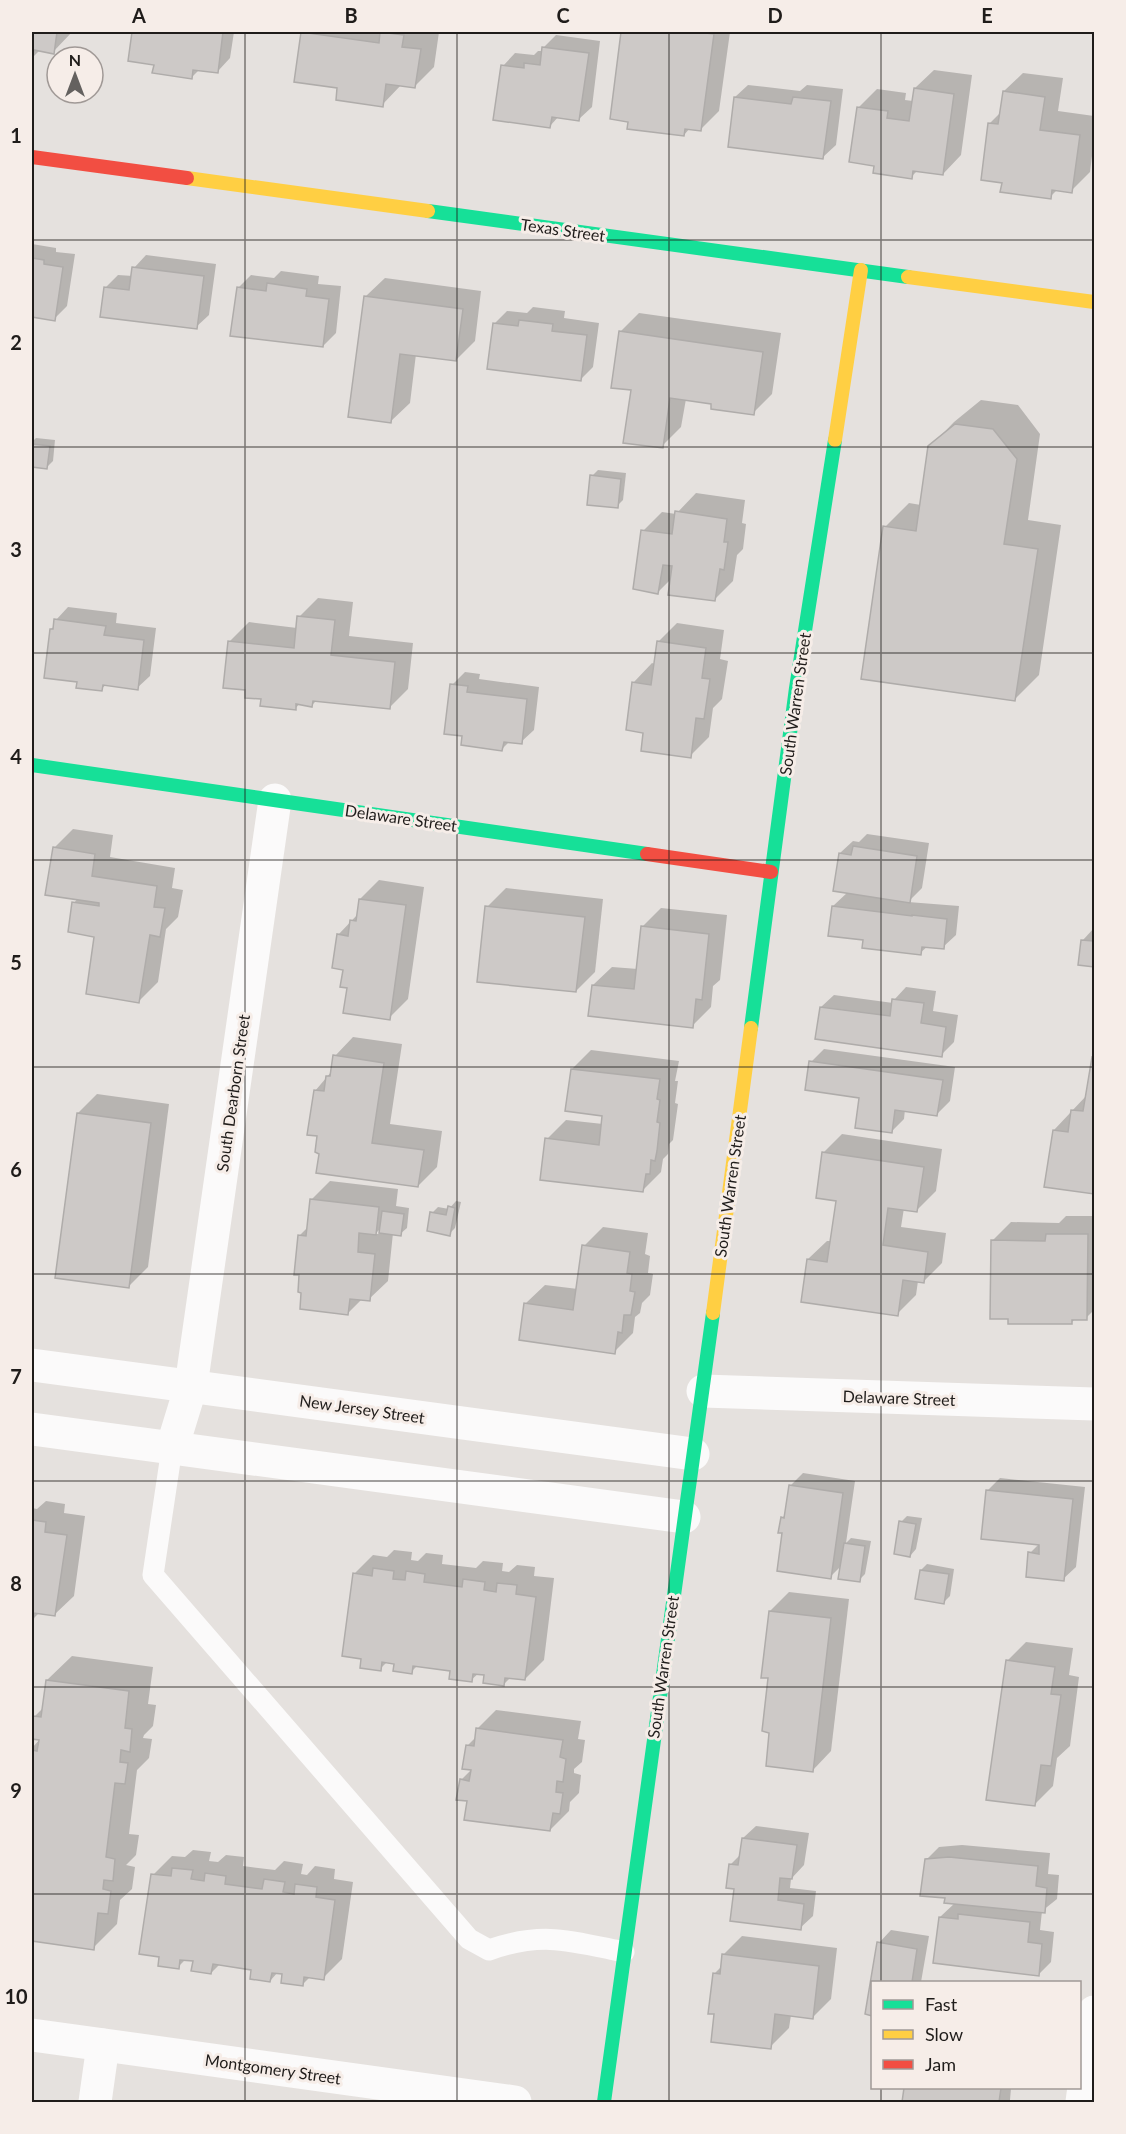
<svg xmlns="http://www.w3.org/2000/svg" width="1126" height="2134" font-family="Lato,sans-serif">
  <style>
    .shadow { fill: #0003; fill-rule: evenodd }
    .building { fill: #cdc9c7; stroke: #afacaa; stroke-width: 1.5 }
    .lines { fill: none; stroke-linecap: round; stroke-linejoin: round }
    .lane { stroke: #fbfafa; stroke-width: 21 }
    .street { stroke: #fbfafa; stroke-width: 33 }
    .fast { stroke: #16e098; stroke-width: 14 }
    .slow { stroke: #ffcf43; stroke-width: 14 }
    .jam { stroke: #f24e42; stroke-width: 14 }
    .grid { fill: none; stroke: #1f1c1a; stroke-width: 1.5; stroke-opacity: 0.55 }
    .labels { text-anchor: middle; stroke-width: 6; stroke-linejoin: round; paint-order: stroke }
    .street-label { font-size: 16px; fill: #1f1c1a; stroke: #f6ede8 }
    .neatline { fill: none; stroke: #1f1c1a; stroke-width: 2 }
    .grid-label { font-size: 20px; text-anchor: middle; font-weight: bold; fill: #1f1c1a }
  </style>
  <rect width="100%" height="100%" fill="#e5e1de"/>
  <g class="shadow">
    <polygon points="32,32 72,32 53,52 40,50 32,58"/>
    <polygon points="133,32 234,32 230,58 218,71 200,69 192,77 156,63 129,60"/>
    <polygon points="304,32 439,32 434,67 415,86 402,84 382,105 339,87 303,33"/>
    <polygon points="622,32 730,32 719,111 700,130 690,128 684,135 630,120 611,118"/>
    <polygon points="556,35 600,41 592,107 579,119 559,116 550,126 503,66 515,53 534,55 538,51 543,51 544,47"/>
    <polygon points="934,70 972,75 961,155 943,174 918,170 911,177 875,164 858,108 877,89 906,93 905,100 913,101 915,88"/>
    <polygon points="1023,73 1063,78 1058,111 1094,116 1094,140 1090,172 1071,191 1058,189 1050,197 1003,182 990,123 1001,112 1004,91"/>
    <polygon points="748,85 800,91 807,85 843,89 836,145 823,157 735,97"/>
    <polygon points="32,244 56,248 56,252 75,254 67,306 54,319 32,316"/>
    <polygon points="146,255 216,264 209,315 196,327 105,288 118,275 133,276 134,268"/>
    <polygon points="281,271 319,276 318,284 341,286 336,333 323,346 238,288 251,275 274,278"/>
    <polygon points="385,278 481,291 475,341 456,360 416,354 410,403 391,421 366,296"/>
    <polygon points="533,307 565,311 564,318 599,323 593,367 580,380 494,324 507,311 527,313"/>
    <polygon points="639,313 781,333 772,394 753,413 713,403 686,399 681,427 662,446 632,389 620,332"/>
    <polygon points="981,400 1018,405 1040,434 1028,520 1061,525 1039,675 1014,700 885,527 909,503 921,505 930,447 954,422"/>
    <polygon points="36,438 55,440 53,461 47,467 32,466 32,442"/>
    <polygon points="598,470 626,473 623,500 617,506 592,476"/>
    <polygon points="696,493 745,500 742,523 746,524 743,549 737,555 733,581 714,600 672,578 658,592 643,531 662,512 676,514"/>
    <polygon points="318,598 353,602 349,636 413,643 408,689 389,708 317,700 312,705 300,703 295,709 263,698 247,689 230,641 249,622 297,628 299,617"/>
    <polygon points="68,607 117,613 116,623 156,628 150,676 137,688 107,684 101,689 78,681 51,629 55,626 56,620"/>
    <polygon points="677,623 724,630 720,659 728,661 722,699 713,708 709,737 690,756 645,731 634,682 652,663 655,664 658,642"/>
    <polygon points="465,672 480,674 479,679 539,687 534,730 521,742 510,741 502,749 463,735 452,685"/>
    <polygon points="73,829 113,835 110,857 175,868 172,888 183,890 178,917 166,929 158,982 139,1001 74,903 78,898 54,848"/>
    <polygon points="867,834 929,843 922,888 908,902 959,906 956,935 943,947 928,946 920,953 865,939 833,906 848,892 840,853 853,841 859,842"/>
    <polygon points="379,880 424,887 408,999 389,1018 348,987 338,935 358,914 360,899"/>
    <polygon points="506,888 603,899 595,972 576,991 487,907"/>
    <polygon points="661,908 727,915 720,980 713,986 711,1007 692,1026 593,985 612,967 638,969 642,927"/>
    <polygon points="1094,928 1094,966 1079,964 1083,940"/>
    <polygon points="906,987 936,991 933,1011 958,1015 954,1042 941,1055 821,1007 834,995 893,1003 894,1000"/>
    <polygon points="353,1037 402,1044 390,1124 442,1131 437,1167 418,1186 321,1152 315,1091 332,1071 335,1056"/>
    <polygon points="824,1049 955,1067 950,1101 937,1114 905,1109 904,1119 891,1132 860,1096 811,1062"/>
    <polygon points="591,1050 679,1061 675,1081 678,1081 675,1103 678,1104 673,1140 669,1144 668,1154 663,1159 661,1172 642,1191 547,1139 566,1120 603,1124 604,1114 572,1069"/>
    <polygon points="1094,1056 1094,1192 1046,1186 1054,1130 1087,1095"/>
    <polygon points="97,1094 169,1104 148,1267 129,1286 78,1113"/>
    <polygon points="842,1134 942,1149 936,1191 917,1210 904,1208 901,1227 946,1233 942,1263 923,1282 918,1281 916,1295 897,1314 808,1259 827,1241 831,1241 837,1199 823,1153"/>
    <path d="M330 1181 398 1189 396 1206 409 1208 407 1228 400 1234 393 1233 388 1281 369 1299H362L348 1313 302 1291 299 1236 309 1226 311 1200ZM382 1227 381 1234H375Z"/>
    <polygon points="456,1201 461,1202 455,1228 449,1234 432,1213 438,1207 449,1209"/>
    <polygon points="1066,1216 1094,1216 1094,1310 1086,1318 1076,1318 1071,1323 992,1241 1011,1222 1059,1223"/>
    <polygon points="603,1227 648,1233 645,1254 650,1256 648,1273 653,1274 650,1295 642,1303 640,1313 635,1317 633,1333 614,1352 526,1303 545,1285 578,1289 584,1246"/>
    <polygon points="803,1473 855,1481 846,1543 851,1538 871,1541 865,1574 859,1580 842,1565 830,1577 784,1532 782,1518 786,1514 790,1486"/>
    <polygon points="1000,1478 1085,1487 1076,1567 1063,1579 1030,1553 1040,1543 987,1491"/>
    <polygon points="46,1501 65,1504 64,1513 85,1516 74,1596 55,1614 40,1612 32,1620 32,1508 37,1509"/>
    <polygon points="907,1516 922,1518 916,1549 910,1556 901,1522"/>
    <polygon points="394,1550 412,1552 411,1560 418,1561 426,1553 443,1555 442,1564 476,1568 483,1561 503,1563 502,1571 509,1572 517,1565 535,1567 534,1576 554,1578 544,1660 525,1679 511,1677 504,1684 486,1674 479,1673 471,1680 452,1669 418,1665 411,1672 395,1662 388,1661 380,1669 354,1574 373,1555 387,1557"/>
    <polygon points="927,1564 954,1569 950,1596 944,1602 921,1570"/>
    <polygon points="789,1592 849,1599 831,1751 813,1770 771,1731 770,1611"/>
    <polygon points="1026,1642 1073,1648 1069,1675 1079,1677 1070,1746 1057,1758 1053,1786 1034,1805 1007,1661"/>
    <polygon points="72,1656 153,1667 148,1704 156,1705 153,1726 144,1735 143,1738 152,1739 149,1758 137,1770 129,1834 139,1835 136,1855 126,1865 135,1867 132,1889 120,1900 117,1924 93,1948 32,1940 32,1795 35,1771 32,1771 32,1748 41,1738 32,1737 34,1717 44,1707 47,1680"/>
    <polygon points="496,1710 581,1721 578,1739 585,1740 582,1762 574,1769 574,1773 581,1775 579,1793 570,1802 569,1811 550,1830 468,1800 461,1780 472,1769 467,1746 477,1736 477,1729"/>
    <polygon points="756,1826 809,1833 804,1865 791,1879 790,1888 816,1891 813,1916 800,1928 736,1888 730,1865 741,1854 743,1838"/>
    <polygon points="962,1845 1050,1853 1048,1874 1059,1875 1057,1899 1042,1911 1040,1930 1054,1932 1051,1962 1038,1975 940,1917 956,1902 946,1897 926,1860 939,1847"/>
    <polygon points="193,1850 211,1852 209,1861 218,1862 226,1855 244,1857 243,1866 275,1870 284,1861 303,1864 301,1874 307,1875 315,1866 335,1869 334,1879 353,1882 342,1959 323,1978 310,1977 302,1985 284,1973 278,1972 270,1981 253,1968 220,1964 211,1973 195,1960 186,1959 178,1967 153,1875 172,1856 185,1857"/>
    <polygon points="891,1930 929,1936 921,1982 872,1982 872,2014 867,2013 879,1943"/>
    <polygon points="742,1936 837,1948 831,1999 813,2017 791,2015 789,2028 770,2047 716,2013 714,1974 722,1966 723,1955"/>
    <polygon points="905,2088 1011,2088 1010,2100 1007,2102 904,2101"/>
  </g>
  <g class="building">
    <polygon points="32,32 57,32 54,54 34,50 32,59"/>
    <polygon points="132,32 223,32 218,73 193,70 192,79 152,73 154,65 128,61"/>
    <polygon points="301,32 379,43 380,32 404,35 402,47 421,49 415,88 386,84 383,107 336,100 337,88 294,82"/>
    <polygon points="621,32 697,32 714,34 701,131 685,129 684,136 627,129 628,122 610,119"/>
    <polygon points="542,47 589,53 579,121 552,117 550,128 493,120 501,65 524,68 524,63 540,65"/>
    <polygon points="914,88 954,94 943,175 913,171 912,179 873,173 874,166 849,162 857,107 888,111 887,118 909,121"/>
    <polygon points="1003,91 1045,97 1040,130 1080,135 1072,193 1052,190 1051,199 1000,192 1002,183 981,180 988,123 998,124"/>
    <polygon points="734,97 791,104 793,97 831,101 823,159 728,147"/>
    <polygon points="32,258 44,260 44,264 63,267 55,321 32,317"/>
    <polygon points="132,267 204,276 197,329 100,317 104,287 129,290"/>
    <polygon points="267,283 307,289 306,296 329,299 323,347 230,336 237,287 266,291"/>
    <polygon points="364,296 463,309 456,361 400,354 391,423 348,417"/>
    <polygon points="519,320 553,324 552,331 587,335 581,381 487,369 493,323 518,326"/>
    <polygon points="619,331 763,352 754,415 711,409 711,404 670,398 663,448 623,443 631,390 611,388"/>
    <polygon points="955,424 993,429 1017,459 1004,544 1038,549 1015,701 861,679 883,526 916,531 928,446"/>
    <polygon points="32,444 50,446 47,469 32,467"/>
    <polygon points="590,475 621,479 618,508 587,505"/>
    <polygon points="675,511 727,519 724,542 728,542 724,570 720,569 715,601 668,595 672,566 663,565 658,594 633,589 641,530 672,534"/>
    <polygon points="297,616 335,620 331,655 395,662 390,709 313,701 312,707 296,704 296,710 260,706 261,699 245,698 245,690 223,688 228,641 294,648"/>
    <polygon points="54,619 106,626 104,635 144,640 138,690 103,685 102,691 76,688 77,682 44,678 50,629 53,629"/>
    <polygon points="657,641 706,648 702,678 710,679 704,719 696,718 691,758 641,751 643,733 626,730 632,682 651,685"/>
    <polygon points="450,684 468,686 467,692 527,699 522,744 504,742 502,751 461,745 462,736 444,734"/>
    <polygon points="853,846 917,856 910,903 833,891 839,853 851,855"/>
    <polygon points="53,847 95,854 92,876 157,886 154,907 165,908 160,937 150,935 139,1003 86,994 94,937 68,932 72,902 99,906 99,903 45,895"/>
    <polygon points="359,899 406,905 390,1020 343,1013 347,988 340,987 343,970 332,968 337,934 348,936 350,920 356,921"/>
    <polygon points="485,906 585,917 576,992 477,982"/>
    <polygon points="832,906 912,916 912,915 947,919 944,949 922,947 921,955 862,948 863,940 828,936"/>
    <polygon points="641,926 709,934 702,1000 696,999 693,1028 588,1016 592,985 634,989"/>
    <polygon points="1081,940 1094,941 1094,967 1078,965"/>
    <polygon points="892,999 924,1003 921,1023 946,1027 942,1057 815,1039 820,1007 890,1016"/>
    <polygon points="333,1055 384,1063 372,1143 424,1150 418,1187 316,1173 319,1154 315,1152 317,1136 307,1135 314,1090 324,1091 326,1076 330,1076"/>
    <polygon points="1092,1057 1094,1058 1094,1194 1044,1187 1053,1130 1068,1132 1071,1110 1083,1111"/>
    <polygon points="809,1061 943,1080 937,1116 895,1110 892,1133 855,1128 859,1098 805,1090"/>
    <polygon points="571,1069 660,1079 657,1099 660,1100 657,1122 660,1123 657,1151 655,1161 651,1160 650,1174 646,1174 643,1192 540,1180 545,1138 599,1145 602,1116 565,1111"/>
    <polygon points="77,1113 151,1123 129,1288 55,1278"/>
    <polygon points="822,1152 924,1167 917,1212 888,1208 883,1245 928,1252 924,1283 903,1280 898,1316 801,1302 807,1259 827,1262 836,1201 816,1198"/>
    <polygon points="310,1199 379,1207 376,1235 359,1233 358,1252 375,1254 370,1301 350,1299 348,1315 300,1309 301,1293 298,1292 299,1275 294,1275 298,1235 306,1236"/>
    <polygon points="448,1206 455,1208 450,1236 427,1231 430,1212 446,1215"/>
    <polygon points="382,1211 404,1214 401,1236 379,1233"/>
    <polygon points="1046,1234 1088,1234 1087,1320 1072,1320 1072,1324 1008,1324 1008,1319 990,1319 991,1240 1045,1241"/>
    <polygon points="582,1245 630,1252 627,1273 632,1274 630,1291 635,1292 631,1315 624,1315 622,1333 618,1332 615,1354 519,1340 524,1303 573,1310"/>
    <polygon points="789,1485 843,1493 831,1579 777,1571 782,1533 778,1533 781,1517 784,1518"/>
    <polygon points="986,1490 1073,1499 1064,1581 1026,1577 1028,1552 1039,1554 1039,1545 981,1539"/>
    <polygon points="32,1520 46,1522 45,1532 67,1535 55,1616 34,1613 33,1622"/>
    <polygon points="899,1521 916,1524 910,1557 894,1554"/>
    <polygon points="844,1543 865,1546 860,1582 838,1579"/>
    <polygon points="373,1568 394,1571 393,1579 405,1580 406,1571 425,1574 424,1582 462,1587 463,1579 485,1582 484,1590 496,1592 497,1583 517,1585 516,1594 536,1597 525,1680 505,1678 504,1686 483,1683 484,1675 473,1674 472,1682 449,1679 450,1671 413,1666 412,1674 393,1671 394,1664 382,1662 381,1671 360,1668 361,1659 342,1656 353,1573 372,1576"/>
    <polygon points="920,1570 949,1574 944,1604 915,1599"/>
    <polygon points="769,1611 831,1618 813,1772 766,1766 769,1733 762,1731 768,1678 761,1678"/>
    <polygon points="1006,1660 1055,1667 1051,1694 1061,1695 1051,1766 1041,1765 1035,1806 986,1800"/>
    <polygon points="46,1680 129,1691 125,1728 132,1729 130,1752 121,1750 120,1762 128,1763 125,1784 115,1783 106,1857 115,1859 113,1881 104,1880 103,1889 111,1891 108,1914 98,1913 94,1950 32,1941 33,1772 32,1772 32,1750 37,1751 39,1740 32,1739 32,1724 33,1716 41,1717"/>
    <polygon points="476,1728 563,1740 560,1757 566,1759 563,1782 557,1781 556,1792 563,1793 560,1814 553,1813 550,1831 464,1820 467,1801 456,1800 460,1779 469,1781 471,1770 462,1769 466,1745 474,1746"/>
    <polygon points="742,1838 797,1845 792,1879 780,1878 778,1900 804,1904 801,1930 730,1921 734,1889 726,1888 729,1864 738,1865"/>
    <polygon points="949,1857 1038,1866 1036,1886 1047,1888 1045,1913 944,1903 945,1898 920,1896 925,1859"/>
    <polygon points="172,1868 193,1870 191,1879 204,1881 205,1873 226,1876 225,1884 262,1889 264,1879 285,1882 283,1892 294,1894 295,1884 317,1887 316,1897 335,1900 324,1980 304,1977 303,1986 281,1983 282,1974 272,1973 270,1982 250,1979 251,1970 213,1964 211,1974 191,1971 193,1961 180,1960 179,1969 158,1966 159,1957 139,1954 151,1874 171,1876"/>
    <polygon points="958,1914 1030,1922 1028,1942 1042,1944 1039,1976 933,1963 939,1917 958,1919"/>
    <polygon points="877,1942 917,1949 912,1982 872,1982 872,2016 865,2014"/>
    <polygon points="722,1954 819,1966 813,2019 775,2014 771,2049 711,2042 714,2014 708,2014 713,1973 720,1974"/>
    <polygon points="904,2088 1001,2088 999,2102 902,2102"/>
  </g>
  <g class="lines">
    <path class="lane" d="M172 1448 153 1575 469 1939 489 1950C543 1931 571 1941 624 1952"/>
    <g class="street">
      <polyline points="32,1365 693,1454"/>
      <polyline points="703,1391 1094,1404"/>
      <polyline points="32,1429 684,1517"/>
      <polyline points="172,1448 191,1386 275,800"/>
      <polyline points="32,2035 515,2102"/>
      <polyline points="95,2102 103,2045"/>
      <polyline points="1082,2102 1094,2012"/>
    </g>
    <g class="fast">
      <polyline points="428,211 908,277"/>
      <polyline points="32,765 647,854"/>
      <polyline points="751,1028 796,688 835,440"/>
      <polyline points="604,2102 713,1313"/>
    </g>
    <g class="slow">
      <polyline points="187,178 428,211"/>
      <polyline points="908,277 1094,302"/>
      <polyline points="835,440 861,270"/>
      <polyline points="713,1313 751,1028"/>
    </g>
    <g class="jam">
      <polyline points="32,157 187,178"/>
      <polyline points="647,854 771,872"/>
    </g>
  </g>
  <path class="grid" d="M245 32V2102M457 32V2102M669 32V2102M881 32V1982M32 240H1094M32 447H1094M32 653H1094M32 860H1094M32 1067H1094M32 1274H1094M32 1481H1094M32 1687H1094M32 1894H1094M881 2088V2102"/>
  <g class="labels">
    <g class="street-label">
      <text transform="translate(563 230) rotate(8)" y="6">Texas Street</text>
      <text transform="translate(795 704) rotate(-82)" y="6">South Warren Street</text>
      <text transform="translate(401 818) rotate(8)" y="6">Delaware Street</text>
      <text transform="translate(233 1093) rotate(-82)" y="6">South Dearborn Street</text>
      <text transform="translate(730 1186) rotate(-82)" y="6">South Warren Street</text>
      <text transform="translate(899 1398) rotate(2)" y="6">Delaware Street</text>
      <text transform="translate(362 1409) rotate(8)" y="6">New Jersey Street</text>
      <text transform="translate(663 1667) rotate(-82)" y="6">South Warren Street</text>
      <text transform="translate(273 2069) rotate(8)" y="6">Montgomery Street</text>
    </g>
  </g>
  <rect width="1126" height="2134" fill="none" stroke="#f6ede8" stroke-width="66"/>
  <rect x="871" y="1981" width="210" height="108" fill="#f6ede8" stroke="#a09996" stroke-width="1.5"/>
  <rect x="883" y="2000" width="30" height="9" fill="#16e098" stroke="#a09996" stroke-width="1.5"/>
  <text x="925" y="2011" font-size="18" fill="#1f1c1a">Fast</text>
  <rect x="883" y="2030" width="30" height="9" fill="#ffcf43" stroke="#a09996" stroke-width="1.5"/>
  <text x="925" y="2041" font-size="18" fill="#1f1c1a">Slow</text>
  <rect x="883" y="2060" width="30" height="9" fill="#f24e42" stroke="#a09996" stroke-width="1.5"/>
  <text x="925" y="2071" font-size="18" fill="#1f1c1a">Jam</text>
  <g transform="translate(75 75)"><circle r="28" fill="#f6ede8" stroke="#a09996" stroke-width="1.5"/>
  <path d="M0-4.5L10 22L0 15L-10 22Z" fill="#64615f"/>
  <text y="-9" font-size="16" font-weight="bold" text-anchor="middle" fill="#1f1c1a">N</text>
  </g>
  <rect x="33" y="33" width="1060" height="2068" class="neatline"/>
  <g class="grid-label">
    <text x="139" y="23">A</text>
    <text x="351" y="23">B</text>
    <text x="563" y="23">C</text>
    <text x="775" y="23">D</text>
    <text x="987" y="23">E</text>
    <text x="16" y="143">1</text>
    <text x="16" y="350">2</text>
    <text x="16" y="557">3</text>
    <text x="16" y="764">4</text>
    <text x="16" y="970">5</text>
    <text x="16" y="1177">6</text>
    <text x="16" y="1384">7</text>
    <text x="16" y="1591">8</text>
    <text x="16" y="1798">9</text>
    <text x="16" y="2004">10</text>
  </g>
</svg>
